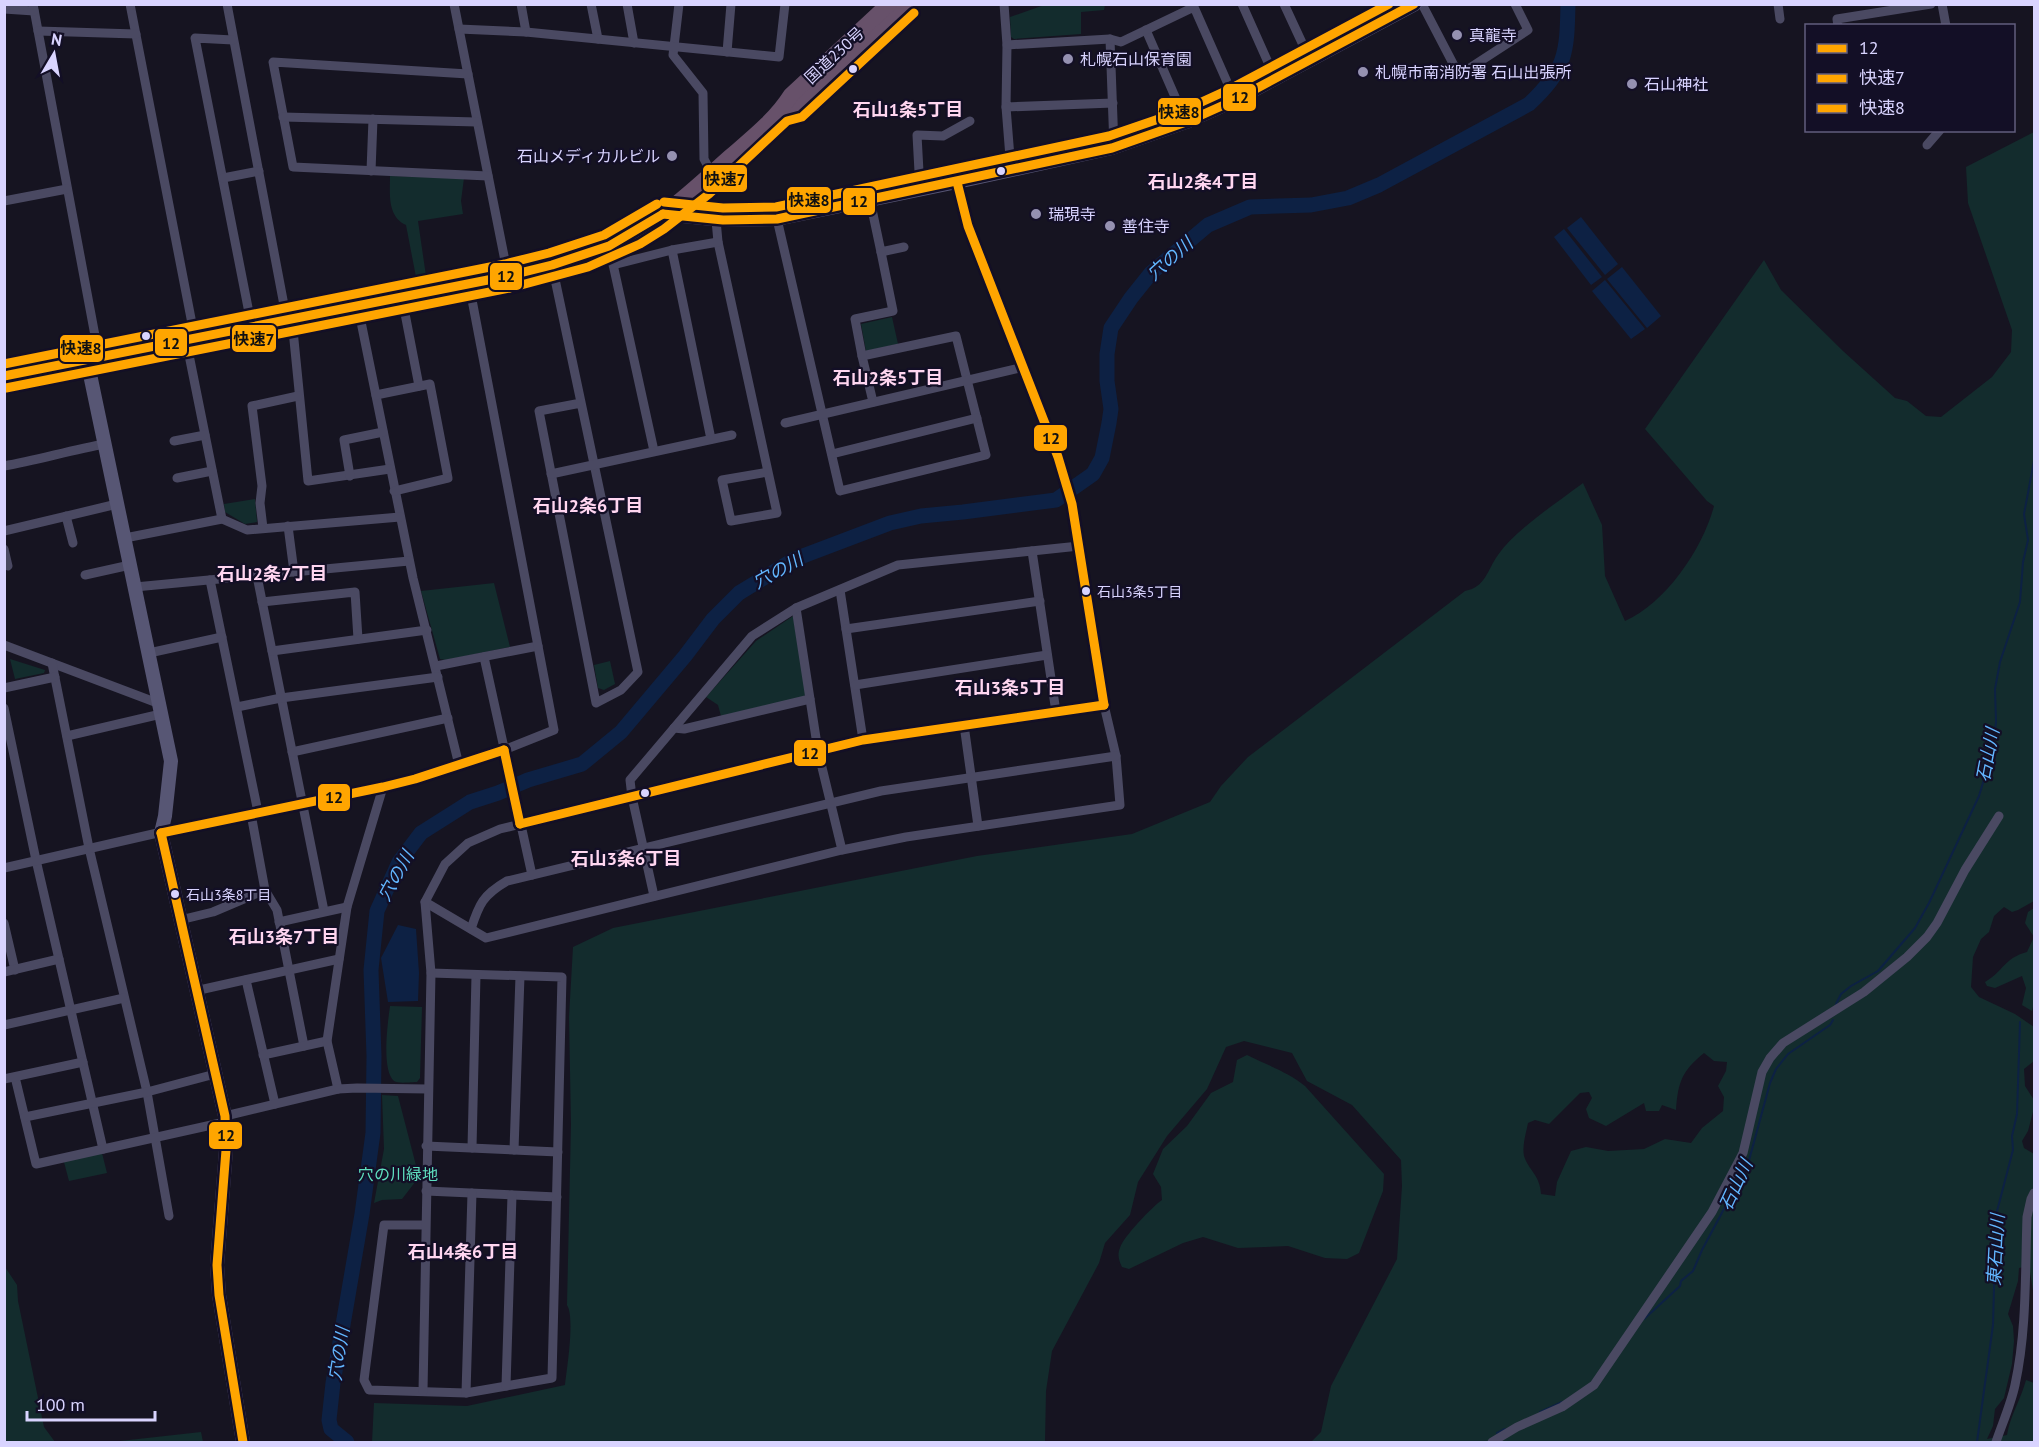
<svg xmlns="http://www.w3.org/2000/svg" width="2039" height="1447" font-family="'PT Sans','Noto Sans JP',sans-serif">
  <style>
    .green { fill: #132c2d; fill-rule: evenodd }
    .water { fill: #0d2144 }
    .lines { fill: none; stroke-linecap: round; stroke-linejoin: round }
    .stream { stroke: #0d2144; stroke-width: 2 }
    .river { stroke: #0d2144; stroke-width: 15 }
    .street { stroke: #4a4962; stroke-width: 9 }
    .secondary { stroke: #575674; stroke-width: 14 }
    .highway { stroke: #67516a; stroke-width: 16 }
    .bus-1-casing { stroke: #130f26; stroke-width: 14 }
    .bus-2-casing { stroke: #130f26; stroke-width: 14 }
    .bus-3-casing { stroke: #130f26; stroke-width: 14 }
    .bus-1 { stroke: #ffa500; stroke-width: 9 }
    .bus-2 { stroke: #ffa500; stroke-width: 9 }
    .bus-3 { stroke: #ffa500; stroke-width: 9 }
    .poi-dot { fill: #9591b1; stroke: #130f26; stroke-width: 2 }
    .bus-dot { fill: #d9d4ff; stroke: #130f26; stroke-width: 2 }
    .labels { text-anchor: middle; stroke-width: 4.5; stroke-linejoin: round; paint-order: stroke }
    .bus-label { font-size: 14px; fill: #d9d4ff; stroke: #130f26; text-anchor: start }
    .poi-label { font-size: 16px; fill: #d9d4ff; stroke: #130f26; text-anchor: start }
    .street-label { font-size: 16px; fill: #d9d4ff; stroke: #130f26 }
    .park-label { font-size: 16px; fill: #5fe0c0; stroke: #130f26 }
    .neighbourhood-label { font-size: 18px; font-weight: bold; fill: #ffd6f0; stroke: #130f26 }
    .water-label { font-size: 18px; font-style: italic; fill: #62b6ff; stroke: #130f26 }
    .line-badge { stroke: #130f26; stroke-width: 2 }
    .pale-badge-label { font-size: 16px; text-anchor: middle; font-weight: bold; fill: #111 }
  </style>
  <rect width="100%" height="100%" fill="#161421"/>
  <g class="green">
    <polygon points="1047,4 1105,4 1105,5 1104,10 1081,12 1081,34 1014,39 1011,37 1010,17"/>
    <path d="M2034 132V901L2018 910 2012 912 2004 907 1994 916 1989 932 1981 939 1973 957 1971 987 1979 997 2015 1014 2034 1027V1061L2024 1069 2025 1086 2034 1100V1108L2028 1131 2022 1141 2024 1148 2034 1154V1297L2029 1266 2019 1268 2018 1281 2008 1314 2013 1326 2014 1341 2012 1364 2004 1398 1995 1409 1993 1426 1987 1439 2007 1435C2010 1416 2021 1399 2026 1380L2034 1383V1442H1311L1321 1432 1331 1386 1397 1259 1402 1186 1401 1160 1352 1105 1307 1081 1292 1053 1244 1041 1226 1047 1207 1089 1167 1136 1138 1182 1130 1215 1105 1243 1099 1263 1052 1351 1046 1391 1045 1442H372L374 1403 467 1406 565 1385C567 1368 575 1317 567 1305L571 1124 569 1017 573 947 613 928 977 856 1132 834 1210 802 1221 786 1248 757 1465 591C1486 587 1487 570 1498 555 1515 530 1558 502 1583 483L1602 525 1605 576 1625 621C1666 603 1703 548 1714 506L1707 501 1645 429 1764 260 1781 290 1843 351 1895 398 1907 401 1926 416 1941 417 1992 377 2011 352 2012 330 1968 203 1966 167ZM1704 1053 1714 1061 1727 1062 1726 1071 1718 1086 1724 1097 1723 1111 1702 1128 1691 1143 1665 1139 1644 1149 1608 1151 1586 1147 1571 1151 1557 1182 1555 1196 1541 1194C1540 1175 1529 1171 1524 1156 1522 1146 1526 1133 1528 1123L1535 1120 1549 1124 1580 1093 1589 1092 1592 1098 1586 1109 1589 1118 1606 1126 1644 1103 1646 1111H1659L1662 1105 1676 1110C1678 1082 1682 1071 1704 1053Z"/>
    <path d="M390 176 464 178 461 201 463 214 418 221 426 276 416 277 406 225C387 216 390 194 390 176Z"/>
    <polygon points="892,317 898,344 866,351 861,324"/>
    <polygon points="255,499 257,522 245,524 225,512 224,504"/>
    <polygon points="494,583 510,647 446,660 440,659 421,591"/>
    <polygon points="793,616 806,694 803,697 721,716 718,705 706,697 756,641"/>
    <polygon points="10,659 45,670 44,673 15,679"/>
    <polygon points="610,661 615,684 604,690 598,688 594,665"/>
    <path d="M2034 908V1003L2032 1011 2022 1005 2026 988 2022 976 1995 988 1987 986 1985 982C2003 972 2004 958 2027 952L2034 937 2025 923 2028 912Z"/>
    <path d="M390 1006 422 1007 420 1078 417 1082C412 1082 398 1084 394 1081 381 1070 388 1021 390 1006Z"/>
    <path d="M1247 1055C1267 1065 1288 1072 1305 1086L1384 1174 1383 1191 1359 1253 1347 1259 1325 1258 1288 1246 1238 1248 1203 1237 1183 1243 1129 1269 1122 1267C1119 1261 1117 1255 1120 1248 1123 1237 1152 1207 1162 1200L1161 1187 1153 1174 1163 1149 1187 1126 1211 1093 1233 1082 1237 1060Z"/>
    <polygon points="382,1095 398,1096 419,1177 402,1199 382,1200 374,1203 384,1149"/>
    <polygon points="102,1153 107,1173 69,1181 64,1162"/>
    <polygon points="5,1267 17,1285 18,1301 44,1427 55,1442 5,1442"/>
    <polygon points="201,1432 203,1442 111,1442"/>
  </g>
  <g class="water">
    <polygon points="1581,217 1618,264 1605,275 1567,228"/>
    <polygon points="1564,229 1602,277 1591,285 1554,237"/>
    <polygon points="1622,267 1661,316 1647,328 1607,279"/>
    <polygon points="1605,280 1645,329 1631,339 1592,291"/>
    <polygon points="398,925 416,929 419,973 418,1001 388,1002 381,958"/>
  </g>
  <g class="lines">
    <g class="stream">
      <polyline points="1836,1004 1841,994 1851,986 1878,971 1915,928 1929,903 1979,796 1992,753 1996,722 1995,689 2000,662 2020,602 2023,562 2028,540 2024,514 2034,461"/>
      <polyline points="1644,1319 1680,1286 1681,1281 1693,1271 1702,1250 1748,1164 1770,1083 1776,1069 1788,1054 1830,1025 1833,1020"/>
      <polyline points="1540,1412 1562,1402"/>
      <polyline points="1497,1433 1505,1429"/>
      <polyline points="1977,1442 1993,1325 1996,1215 2013,1150 2012,1136 2017,1114 2020,1022"/>
    </g>
    <path class="river" d="M347 1442 331 1429 329 1420 333 1383 362 1214 373 1133 374 1056 371 970 377 911 399 862 421 833 470 802 498 793 528 780 582 764 621 732 685 656 713 619 739 593 795 559 890 523 921 516 963 512 1056 500 1093 474 1102 458 1109 423 1111 409 1107 381V354L1111 328 1131 298 1151 273 1208 225 1250 207 1311 205 1348 198 1379 185 1529 104C1566 69 1567 54 1568 4"/>
    <g class="street">
      <polyline points="33,4 99,357"/>
      <polyline points="130,4 195,339"/>
      <polyline points="227,4 287,321"/>
      <polyline points="454,4 508,276"/>
      <polyline points="521,4 526,32"/>
      <polyline points="591,4 598,39"/>
      <polyline points="627,4 634,43"/>
      <polyline points="679,4 673,55 703,93 704,159 712,174"/>
      <polyline points="1004,4 1007,45 1006,107 1113,103"/>
      <polyline points="1242,4 1275,78"/>
      <polyline points="1284,4 1310,60"/>
      <polyline points="1422,4 1459,75 1528,30 1515,4"/>
      <polyline points="1778,4 1780,19"/>
      <polyline points="1942,4 1946,26"/>
      <polyline points="4,9 34,11"/>
      <polyline points="1838,26 1837,19 1931,4"/>
      <polyline points="459,29 526,32 779,57 785,4"/>
      <polyline points="1146,30 1186,122"/>
      <polyline points="38,31 136,34"/>
      <polyline points="1110,39 1114,147"/>
      <polyline points="233,40 195,38 252,328"/>
      <polyline points="1007,45 1110,39 1121,42 1194,7 1235,100"/>
      <polyline points="727,52 731,4"/>
      <polyline points="468,74 273,62 293,167 488,176"/>
      <polyline points="1006,107 1011,170"/>
      <polyline points="283,117 477,122"/>
      <polyline points="1927,145 1940,130"/>
      <polyline points="371,171 373,119"/>
      <polyline points="223,178 259,171"/>
      <polyline points="920,190 917,135 943,136 970,121"/>
      <polyline points="870,200 881,252 904,247"/>
      <polyline points="4,201 67,189"/>
      <polyline points="777,219 840,491 986,455 956,336 862,356 873,402"/>
      <polyline points="718,242 777,513 731,521 722,480 768,472"/>
      <polyline points="609,246 654,451"/>
      <polyline points="672,250 711,439"/>
      <polyline points="552,265 638,672 621,690 596,703 539,411 581,403"/>
      <polyline points="613,265 672,250 718,242 716,220"/>
      <polyline points="402,298 419,386"/>
      <polyline points="358,307 413,578 459,765"/>
      <polyline points="292,320 308,481 390,469"/>
      <polyline points="186,340 222,519"/>
      <polyline points="862,356 855,319 893,311 881,252"/>
      <polyline points="376,395 430,384 448,478 394,491"/>
      <polyline points="785,423 1024,367"/>
      <polyline points="174,441 205,435"/>
      <polyline points="832,454 977,418"/>
      <path d="M4 466C38 460 71 450 105 444"/>
      <polyline points="551,474 732,435"/>
      <polyline points="350,476 344,440 383,432"/>
      <polyline points="177,478 212,471"/>
      <polyline points="66,516 73,543"/>
      <polyline points="288,526 294,572"/>
      <polyline points="263,528 260,503 262,486 252,406 298,396"/>
      <polyline points="4,531 117,504"/>
      <polyline points="125,538 222,519 247,530 400,517"/>
      <polyline points="4,549 8,566"/>
      <polyline points="1032,551 1056,712"/>
      <polyline points="85,575 130,565"/>
      <polyline points="257,576 324,911"/>
      <polyline points="210,580 258,812"/>
      <polyline points="135,587 409,561"/>
      <polyline points="840,590 863,740"/>
      <polyline points="262,602 355,592 358,639"/>
      <polyline points="796,608 818,751 842,850"/>
      <polyline points="846,629 1040,601"/>
      <polyline points="4,645 160,704"/>
      <polyline points="272,651 427,630"/>
      <polyline points="149,653 222,637"/>
      <polyline points="484,657 532,875"/>
      <polyline points="52,663 89,848 147,1092 169,1216"/>
      <polyline points="436,666 538,646"/>
      <polyline points="855,685 1047,655"/>
      <polyline points="4,688 55,677"/>
      <polyline points="237,707 281,698 438,677"/>
      <polyline points="4,708 36,860 103,1149"/>
      <polyline points="964,725 978,826"/>
      <polyline points="674,728 684,729 810,699"/>
      <polyline points="67,736 161,714"/>
      <polyline points="292,752 448,718"/>
      <polyline points="251,814 265,890 277,910 304,1046"/>
      <polyline points="4,868 175,829 415,779 504,750 554,730 469,284"/>
      <polyline points="654,896 632,797 630,780 752,636 796,608 898,565 1079,546"/>
      <polyline points="425,902 486,938 842,850 906,837 1120,805 1116,756 1104,705 1072,504 1058,457 968,226 957,182"/>
      <polyline points="180,920 213,912 265,890"/>
      <polyline points="279,922 347,907"/>
      <polyline points="4,923 15,970"/>
      <path d="M471 929C479 904 483 895 507 881L881 791 1116 756"/>
      <polyline points="4,972 59,959"/>
      <polyline points="246,980 275,1104"/>
      <polyline points="195,991 339,959"/>
      <polyline points="4,1025 124,998"/>
      <polyline points="263,1055 327,1041"/>
      <polyline points="15,1077 36,1164 225,1122"/>
      <polyline points="4,1079 83,1062"/>
      <polyline points="338,1089 327,1041 347,907 383,787"/>
      <polyline points="225,1116 338,1089 357,1088 428,1089"/>
      <polyline points="25,1117 147,1092 215,1074"/>
      <polyline points="426,1146 558,1152"/>
      <polyline points="472,1148 476,975"/>
      <polyline points="514,1150 520,976"/>
      <polyline points="426,1191 557,1197"/>
      <polyline points="424,1225 384,1225 364,1380 369,1390 466,1393 552,1378 562,977 431,973"/>
      <polyline points="506,1386 512,1195"/>
      <polyline points="423,1391 431,973 425,902 445,864 468,843 500,829 863,740 1104,705"/>
      <polyline points="466,1393 472,1193"/>
      <polyline points="1492,1442 1517,1427 1562,1407 1594,1385 1712,1212 1743,1153 1762,1072 1770,1058 1783,1043 1864,992 1907,957 1927,937 1937,923 1965,870 1999,816"/>
      <path d="M1996 1442C2002 1424 2011 1404 2015 1385 2027 1330 2025 1273 2027 1217L2031 1199 2034 1193"/>
    </g>
    <g class="secondary">
      <polyline points="663,214 723,220 777,219 957,182 1112,148 1186,122 1235,100 1415,4"/>
      <polyline points="87,360 171,761 165,816 161,833 225,1116 226,1150 217,1265 219,1295 243,1442"/>
    </g>
    <g class="highway">
      <polyline points="782,109 794,108 906,4"/>
      <path d="M4 376 508 276C541 268 577 260 609 246 656 226 693 190 730 157 752 138 776 119 791 95L889 4"/>
    </g>
    <defs>
      <g id="bus-1">
        <polyline points="957,182 968,226 1058,457 1072,504 1104,705"/>
        <polyline points="663,214 723,220 777,219 1112,148 1186,122 1235,100 1414,4"/>
        <polyline points="4,376 508,276 552,265 609,246 663,214"/>
        <polyline points="504,750 520,824"/>
        <polyline points="520,824 863,740 1104,705"/>
        <polyline points="161,833 225,1116 226,1150 217,1265 219,1295 243,1442"/>
        <polyline points="161,833 383,787 415,779 504,750"/>
      </g>
      <polyline id="bus-2" points="6,388 510,288 588,267 640,244 664,229 709,194 787,121 802,117 914,13"/>
      <g id="bus-3">
        <polyline points="664,202 723,208 776,207 1109,136 1182,111 1230,89 1389,4"/>
        <polyline points="4,364 505,264 549,253 604,235 657,204"/>
      </g>
    </defs>
    <use href="#bus-1" class="bus-1-casing"/>
    <use href="#bus-2" class="bus-2-casing"/>
    <use href="#bus-3" class="bus-3-casing"/>
    <use href="#bus-1" class="bus-1"/>
    <use href="#bus-2" class="bus-2"/>
    <use href="#bus-3" class="bus-3"/>
  </g>
  <g class="poi-dot">
    <circle cx="1457" cy="35" r="6"/>
    <circle cx="1068" cy="59" r="6"/>
    <circle cx="1363" cy="72" r="6"/>
    <circle cx="1632" cy="84" r="6"/>
    <circle cx="672" cy="156" r="6"/>
    <circle cx="1036" cy="214" r="6"/>
    <circle cx="1110" cy="226" r="6"/>
  </g>
  <g class="bus-dot">
    <circle cx="853" cy="69" r="5"/>
    <circle cx="1001" cy="171" r="5"/>
    <circle cx="146" cy="336" r="5"/>
    <circle cx="1086" cy="591" r="5"/>
    <circle cx="645" cy="793" r="5"/>
    <circle cx="175" cy="894" r="5"/>
  </g>
  <g class="labels">
    <g class="bus-label">
      <text x="1097" y="597">石山3条5丁目</text>
      <text x="186" y="900">石山3条8丁目</text>
    </g>
    <g class="poi-label">
      <text x="1469" y="41">真龍寺</text>
      <text x="1080" y="65">札幌石山保育園</text>
      <text x="1375" y="78">札幌市南消防署 石山出張所</text>
      <text x="1644" y="90">石山神社</text>
      <text x="660" y="162" text-anchor="end">石山メディカルビル</text>
      <text x="1048" y="220">瑞現寺</text>
      <text x="1122" y="232">善住寺</text>
    </g>
    <g class="street-label">
      <text transform="translate(834 55) rotate(-43)" y="6">国道230号</text>
    </g>
    <g class="park-label">
      <text x="398" y="1180">穴の川緑地</text>
    </g>
    <g class="neighbourhood-label">
      <text x="908" y="116">石山1条5丁目</text>
      <text x="1203" y="188">石山2条4丁目</text>
      <text x="888" y="384">石山2条5丁目</text>
      <text x="588" y="512">石山2条6丁目</text>
      <text x="272" y="580">石山2条7丁目</text>
      <text x="1010" y="694">石山3条5丁目</text>
      <text x="626" y="865">石山3条6丁目</text>
      <text x="284" y="943">石山3条7丁目</text>
      <text x="463" y="1258">石山4条6丁目</text>
    </g>
    <g class="water-label">
      <text transform="translate(1170 259) rotate(-42)" y="6">穴の川</text>
      <text transform="translate(778 571) rotate(-29)" y="6">穴の川</text>
      <text transform="translate(1988 755) rotate(-79)" y="6">石山川</text>
      <text transform="translate(396 876) rotate(-61)" y="6">穴の川</text>
      <text transform="translate(1736 1185) rotate(-65)" y="6">石山川</text>
      <text transform="translate(1996 1250) rotate(-87)" y="6">東石山川</text>
      <text transform="translate(339 1354) rotate(-81)" y="6">穴の川</text>
    </g>
  </g>
  <g class="line-badge">
    <rect x="1222" y="83" width="35" height="29" rx="6" fill="#ffa500"/>
    <rect x="1157" y="97" width="45" height="29" rx="6" fill="#ffa500"/>
    <rect x="702" y="164" width="46" height="29" rx="6" fill="#ffa500"/>
    <rect x="786" y="186" width="46" height="28" rx="6" fill="#ffa500"/>
    <rect x="842" y="187" width="34" height="29" rx="6" fill="#ffa500"/>
    <rect x="489" y="262" width="34" height="29" rx="6" fill="#ffa500"/>
    <rect x="231" y="324" width="46" height="29" rx="6" fill="#ffa500"/>
    <rect x="154" y="328" width="34" height="29" rx="6" fill="#ffa500"/>
    <rect x="59" y="334" width="45" height="29" rx="6" fill="#ffa500"/>
    <rect x="1033" y="424" width="35" height="28" rx="6" fill="#ffa500"/>
    <rect x="793" y="739" width="34" height="28" rx="6" fill="#ffa500"/>
    <rect x="317" y="783" width="34" height="29" rx="6" fill="#ffa500"/>
    <rect x="208" y="1121" width="35" height="29" rx="6" fill="#ffa500"/>
  </g>
  <g class="pale-badge-label">
    <text x="1240" y="103">12</text>
    <text x="1179" y="118">快速8</text>
    <text x="725" y="185">快速7</text>
    <text x="809" y="206">快速8</text>
    <text x="859" y="207">12</text>
    <text x="506" y="282">12</text>
    <text x="254" y="345">快速7</text>
    <text x="171" y="349">12</text>
    <text x="81" y="354">快速8</text>
    <text x="1051" y="444">12</text>
    <text x="810" y="759">12</text>
    <text x="334" y="803">12</text>
    <text x="226" y="1141">12</text>
  </g>
  <rect width="2039" height="1447" fill="none" stroke="#d9d4ff" stroke-width="12"/>
  <rect x="1805" y="24" width="210" height="108" fill="#130f26" stroke="#625e7d" stroke-width="1.5"/>
  <rect x="1817" y="44" width="30" height="9" fill="#ffa500" stroke="#625e7d" stroke-width="1.5"/>
  <text x="1859" y="54" font-size="18" fill="#d9d4ff">12</text>
  <rect x="1817" y="74" width="30" height="9" fill="#ffa500" stroke="#625e7d" stroke-width="1.5"/>
  <text x="1859" y="84" font-size="18" fill="#d9d4ff">快速7</text>
  <rect x="1817" y="104" width="30" height="9" fill="#ffa500" stroke="#625e7d" stroke-width="1.5"/>
  <text x="1859" y="114" font-size="18" fill="#d9d4ff">快速8</text>
  <g transform="translate(54 54) rotate(10)" stroke="#130f26" stroke-width="4.5" paint-order="stroke">
  <path d="M0-4.5L10 22L0 15L-10 22Z" fill="#d9d4ff"/>
  <text y="-9" font-size="16" font-weight="bold" text-anchor="middle" fill="#d9d4ff">N</text>
  </g>
  <path d="M27 1411v9h128v-9" fill="none" stroke="#d9d4ff" stroke-width="3"/>
  <text x="36" y="1411" font-size="18" fill="#d9d4ff" stroke="#130f26" stroke-width="4.5" paint-order="stroke">100 m</text>
</svg>
